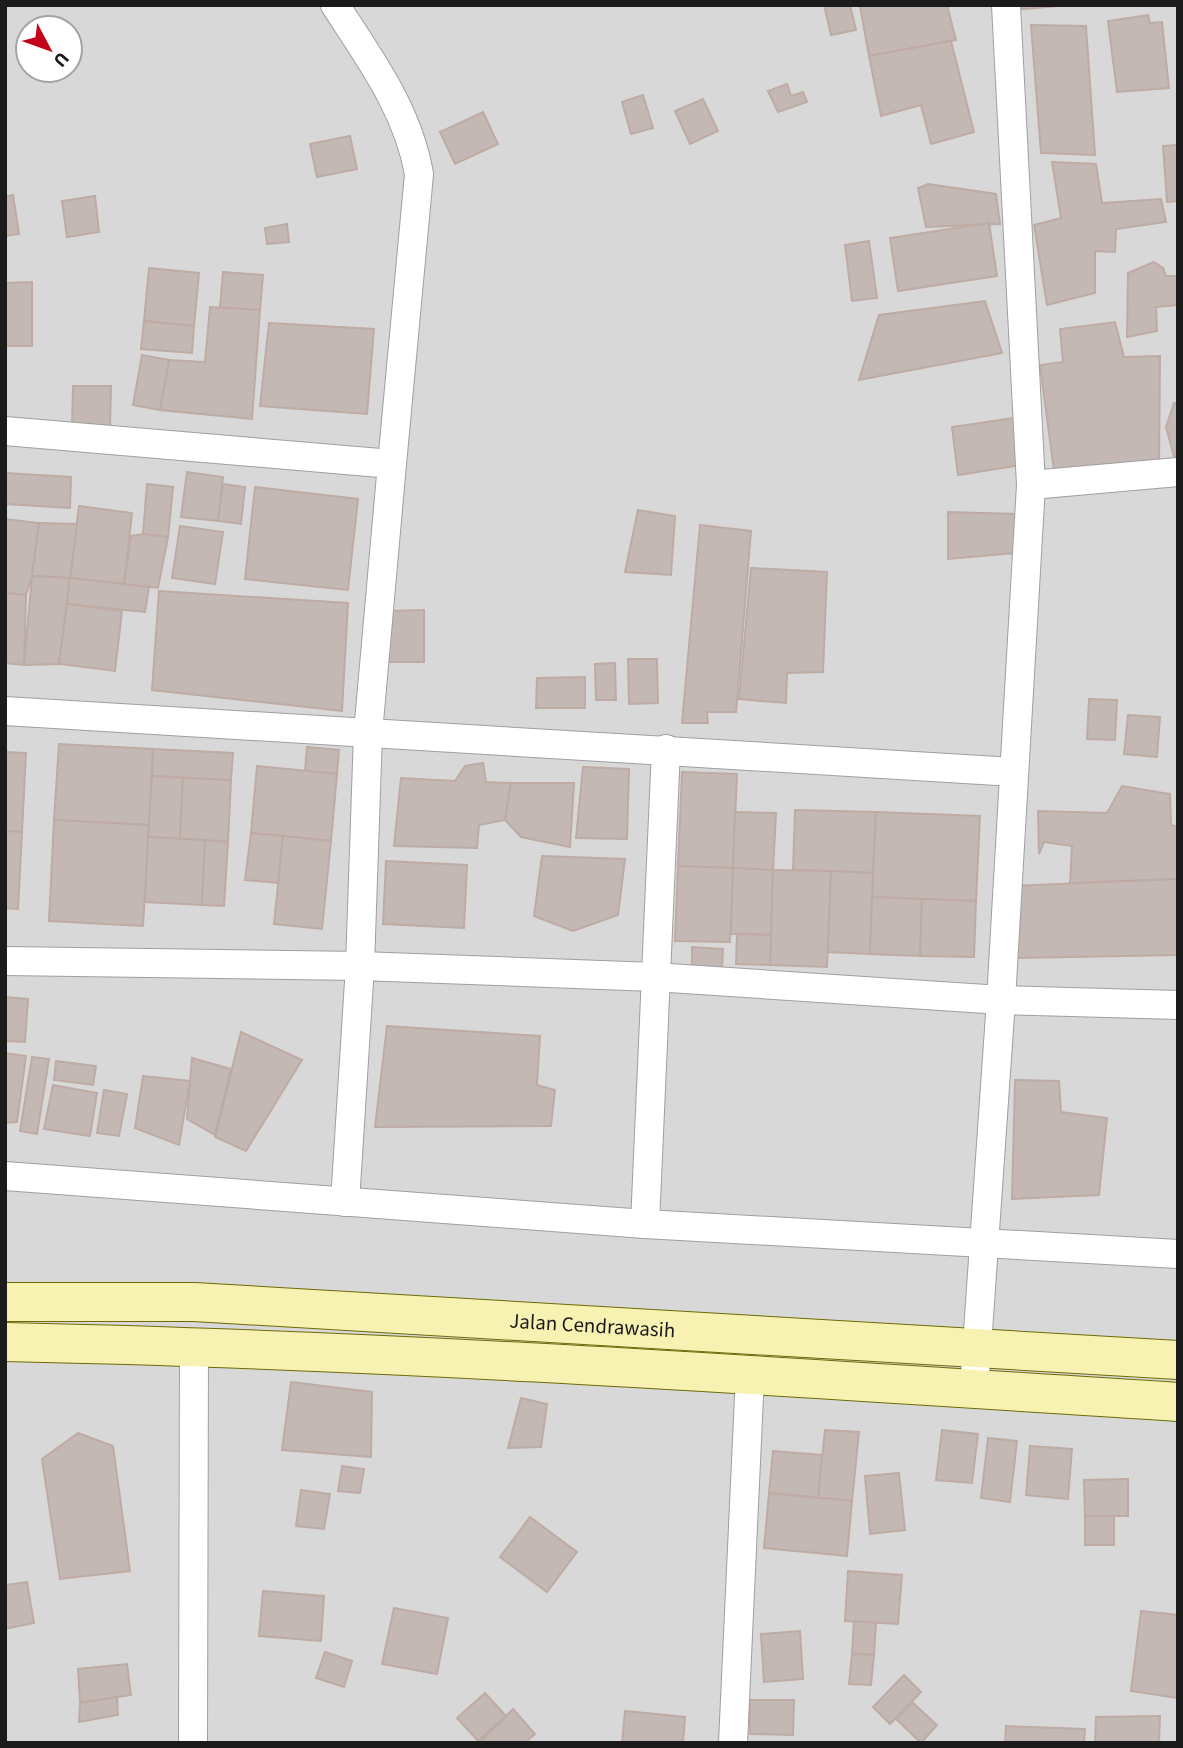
<svg xmlns="http://www.w3.org/2000/svg" width="1183" height="1748" font-family="'Source Sans 3',sans-serif">
  <style>
    .residential { fill: #d9d8d8; fill-rule: evenodd }
    .building { fill: #c4b8b4; stroke: #beaba3; stroke-width: 2 }
    .lines { fill: none; stroke-linecap: round; stroke-linejoin: round }
    .street-casing { stroke: #9f9f9f; stroke-width: 30 }
    .secondary-casing { stroke: #6d6b06; stroke-width: 40 }
    .street { stroke: #fff; stroke-width: 28 }
    .secondary { stroke: #f8f2b2; stroke-width: 38 }
    .labels { text-anchor: middle; stroke-width: 7; stroke-linejoin: round; paint-order: stroke }
    .street-label { font-size: 21px; fill: #1b1b1b; stroke: #fff }
  </style>
  <rect width="100%" height="100%" fill="#ece7e0"/>
  <path class="residential" d="M5 5H1178V1743H5ZM28 28H70V70H28Z"/>
  <g class="building">
    <polygon points="824,5 850,5 856,30 831,35"/>
    <polygon points="947,5 956,40 869,56 860,6"/>
    <polygon points="1014,5 1069,5 1014,10"/>
    <polygon points="1148,15 1150,23 1162,22 1169,88 1117,92 1108,21"/>
    <polygon points="1031,25 1086,26 1095,155 1041,153"/>
    <polygon points="951,41 974,132 931,144 921,105 881,116 869,56"/>
    <polygon points="787,84 791,96 803,92 807,102 778,112 768,91"/>
    <polygon points="643,95 653,128 631,134 622,102"/>
    <polygon points="703,99 718,131 690,144 675,111"/>
    <polygon points="483,112 498,144 455,164 440,132"/>
    <polygon points="350,136 357,169 317,177 310,144"/>
    <polygon points="1178,145 1178,201 1167,202 1163,146"/>
    <polygon points="1052,162 1096,164 1102,203 1161,199 1166,222 1116,229 1115,252 1095,251 1095,293 1047,305 1034,225 1061,218"/>
    <polygon points="928,184 996,194 1000,224 926,227 918,188"/>
    <polygon points="13,195 19,234 5,236 5,197"/>
    <polygon points="95,196 99,232 67,237 62,201"/>
    <polygon points="989,223 997,276 898,291 890,238"/>
    <polygon points="287,224 289,242 267,244 265,228"/>
    <polygon points="869,241 877,298 852,301 845,245"/>
    <polygon points="1154,262 1163,268 1166,276 1178,276 1178,305 1156,307 1157,331 1127,337 1128,273"/>
    <polygon points="149,268 199,273 194,326 144,321"/>
    <polygon points="223,272 263,275 260,310 220,307"/>
    <polygon points="32,282 32,346 5,346 5,283"/>
    <polygon points="985,301 1002,353 859,380 879,315"/>
    <polygon points="210,307 260,310 252,419 160,410 169,360 205,362"/>
    <polygon points="144,321 194,326 192,353 141,349"/>
    <polygon points="1115,322 1124,357 1160,356 1159,464 1054,471 1040,365 1063,362 1060,329"/>
    <polygon points="269,323 374,329 367,414 260,406"/>
    <polygon points="142,355 169,360 160,410 133,405"/>
    <polygon points="73,386 111,386 110,428 72,427"/>
    <polygon points="1174,403 1178,404 1176,464 1166,427"/>
    <polygon points="1014,418 1021,465 958,475 952,427"/>
    <polygon points="187,472 223,477 218,521 181,517"/>
    <polygon points="5,473 71,477 70,508 5,504"/>
    <polygon points="147,484 173,487 168,537 143,534"/>
    <polygon points="223,484 245,487 241,524 218,521"/>
    <polygon points="255,487 358,499 348,590 245,579"/>
    <polygon points="79,506 132,513 124,584 70,578"/>
    <polygon points="638,510 675,516 671,575 625,572"/>
    <polygon points="948,512 1018,514 1015,553 948,559"/>
    <polygon points="5,519 39,523 32,576 26,595 5,593"/>
    <polygon points="39,523 77,524 70,578 32,576"/>
    <polygon points="700,525 751,531 736,712 707,712 708,723 682,723"/>
    <polygon points="180,526 223,532 215,584 172,578"/>
    <polygon points="143,534 168,537 158,588 124,584 131,536"/>
    <polygon points="751,568 827,572 823,672 787,673 786,703 739,699"/>
    <polygon points="32,576 70,578 59,664 24,665"/>
    <polygon points="70,578 149,587 145,612 67,604"/>
    <polygon points="159,591 348,603 342,711 152,690"/>
    <polygon points="5,593 26,595 24,665 5,663"/>
    <polygon points="67,604 122,611 115,671 59,664"/>
    <polygon points="424,610 424,662 385,662 385,611"/>
    <polygon points="628,659 657,659 658,703 629,704"/>
    <polygon points="615,663 616,700 596,700 595,664"/>
    <polygon points="585,677 585,708 536,708 537,678"/>
    <polygon points="1089,699 1117,700 1115,740 1087,739"/>
    <polygon points="1128,715 1160,717 1157,757 1124,754"/>
    <polygon points="59,744 153,749 149,825 54,820"/>
    <polygon points="307,747 339,750 337,774 305,771"/>
    <polygon points="153,749 233,753 231,780 152,776"/>
    <polygon points="5,752 26,753 22,832 5,831"/>
    <polygon points="483,763 486,782 511,783 505,820 479,825 477,848 394,846 401,778 455,781 465,766"/>
    <polygon points="257,766 337,774 331,841 251,833"/>
    <polygon points="583,767 629,769 627,839 576,838"/>
    <polygon points="682,772 737,774 733,868 678,866"/>
    <polygon points="152,776 183,778 180,839 148,837"/>
    <polygon points="183,778 231,780 228,842 180,839"/>
    <polygon points="511,783 574,783 570,847 521,837 505,820"/>
    <polygon points="1122,786 1170,794 1171,825 1178,827 1178,879 1070,883 1072,846 1044,842 1039,854 1038,811 1107,813"/>
    <polygon points="795,810 876,812 873,873 793,870"/>
    <polygon points="735,812 776,813 773,870 733,868"/>
    <polygon points="876,812 980,816 976,901 872,897"/>
    <polygon points="54,820 149,825 143,926 49,921"/>
    <polygon points="5,831 22,832 18,909 5,908"/>
    <polygon points="251,833 283,836 278,883 245,880"/>
    <polygon points="283,836 331,841 322,929 274,924"/>
    <polygon points="148,837 205,840 202,905 145,902"/>
    <polygon points="205,840 228,842 224,906 202,905"/>
    <polygon points="542,856 625,859 618,915 573,931 534,916"/>
    <polygon points="386,861 467,865 464,928 383,924"/>
    <polygon points="678,866 733,868 730,942 675,941"/>
    <polygon points="733,868 773,870 771,935 731,934"/>
    <polygon points="773,870 831,871 827,967 770,965"/>
    <polygon points="831,871 873,873 870,954 828,952"/>
    <polygon points="1178,879 1178,955 1014,958 1012,886"/>
    <polygon points="872,897 922,899 920,956 870,954"/>
    <polygon points="922,899 976,901 974,957 920,956"/>
    <polygon points="737,934 771,935 770,965 736,964"/>
    <polygon points="692,947 723,949 722,968 692,967"/>
    <polygon points="5,997 28,999 25,1042 5,1041"/>
    <polygon points="387,1026 540,1036 537,1085 555,1090 551,1126 375,1127"/>
    <polygon points="241,1032 302,1060 246,1151 215,1137"/>
    <polygon points="5,1053 26,1056 17,1122 5,1123"/>
    <polygon points="32,1057 49,1059 37,1134 20,1131"/>
    <polygon points="192,1058 231,1069 215,1135 187,1119"/>
    <polygon points="56,1061 96,1066 93,1085 54,1080"/>
    <polygon points="143,1076 190,1081 179,1145 135,1128"/>
    <polygon points="1015,1080 1059,1081 1061,1112 1107,1118 1099,1195 1012,1199"/>
    <polygon points="53,1085 97,1093 90,1136 44,1129"/>
    <polygon points="104,1090 127,1094 119,1136 97,1133"/>
    <polygon points="291,1382 372,1392 371,1457 282,1450"/>
    <polygon points="521,1398 547,1404 541,1447 508,1448"/>
    <polygon points="825,1430 859,1432 852,1501 818,1498"/>
    <polygon points="942,1430 978,1434 972,1483 936,1480"/>
    <polygon points="78,1433 113,1446 130,1571 60,1579 42,1459"/>
    <polygon points="988,1438 1017,1441 1010,1502 981,1498"/>
    <polygon points="1030,1446 1072,1449 1068,1499 1026,1495"/>
    <polygon points="773,1451 822,1455 818,1498 769,1493"/>
    <polygon points="342,1466 364,1469 360,1493 338,1491"/>
    <polygon points="899,1473 905,1530 870,1534 865,1476"/>
    <polygon points="1128,1479 1128,1516 1085,1516 1084,1480"/>
    <polygon points="301,1490 330,1494 324,1529 296,1526"/>
    <polygon points="769,1493 852,1501 847,1556 764,1548"/>
    <rect x="1085" y="1516" width="29" height="29"/>
    <polygon points="530,1517 577,1552 547,1592 500,1557"/>
    <polygon points="848,1571 902,1575 898,1624 845,1621"/>
    <polygon points="27,1582 34,1623 5,1629 5,1585"/>
    <polygon points="263,1591 324,1596 321,1641 259,1636"/>
    <polygon points="394,1608 448,1618 437,1674 382,1664"/>
    <polygon points="1141,1611 1178,1615 1178,1698 1131,1691"/>
    <polygon points="854,1621 876,1623 874,1655 852,1654"/>
    <polygon points="800,1631 803,1679 764,1682 761,1634"/>
    <polygon points="325,1652 352,1661 344,1687 316,1678"/>
    <polygon points="852,1654 874,1655 871,1685 849,1684"/>
    <polygon points="127,1664 131,1695 80,1703 78,1669"/>
    <polygon points="904,1675 921,1692 890,1724 873,1707"/>
    <polygon points="485,1693 506,1716 478,1741 457,1718"/>
    <polygon points="117,1697 118,1715 79,1722 80,1703"/>
    <polygon points="750,1700 794,1700 793,1735 750,1734"/>
    <polygon points="912,1702 937,1725 921,1743 896,1719"/>
    <polygon points="513,1709 535,1734 525,1743 479,1743"/>
    <polygon points="625,1711 685,1717 683,1743 622,1743"/>
    <polygon points="1160,1716 1159,1743 1095,1743 1096,1717"/>
    <polygon points="1006,1726 1085,1729 1084,1743 1005,1743"/>
  </g>
  <g class="lines">
    <defs>
      <g id="street">
        <path d="M335 5C370 59 408 110 419 174L392 464"/>
        <polyline points="5,431 392,464 368,733 360,966 5,961"/>
        <polyline points="1031,485 1178,472"/>
        <polyline points="5,711 1014,772"/>
        <polyline points="5,1176 645,1224 1178,1254"/>
        <polyline points="345,1202 360,966 654,977 1001,1000 1178,1005"/>
        <polyline points="645,1224 666,749"/>
        <polyline points="974,1389 1001,1000 1031,485 1006,5"/>
        <polyline points="193,1743 194,1346"/>
        <polyline points="733,1743 750,1375"/>
      </g>
      <g id="secondary">
        <path id="s1" d="M5 1302H194L1178 1360"/>
        <path d="M5 1342C396 1350 787 1377 1178 1402"/>
      </g>
    </defs>
    <use href="#street" class="street-casing"/>
    <use href="#secondary" class="secondary-casing"/>
    <use href="#street" class="street"/>
    <use href="#secondary" class="secondary"/>
  </g>
  <g class="labels">
    <g class="street-label">
      <text dy="7" stroke="none"><textPath href="#s1" startOffset="588">Jalan Cendrawasih</textPath></text>
    </g>
  </g>
  <rect width="1183" height="1748" fill="none" stroke="#1b1b1b" stroke-width="14"/>
  <g transform="translate(49 49) rotate(131)"><circle r="33" fill="#ffffff" stroke="#a4a4a4" stroke-width="2"/>
  <path d="M0-5L12 26L0 18L-12 26Z" fill="#c3031c"/>
  <text y="-10" font-size="19" font-weight="bold" text-anchor="middle" fill="#1b1b1b">U</text>
  </g>
</svg>
